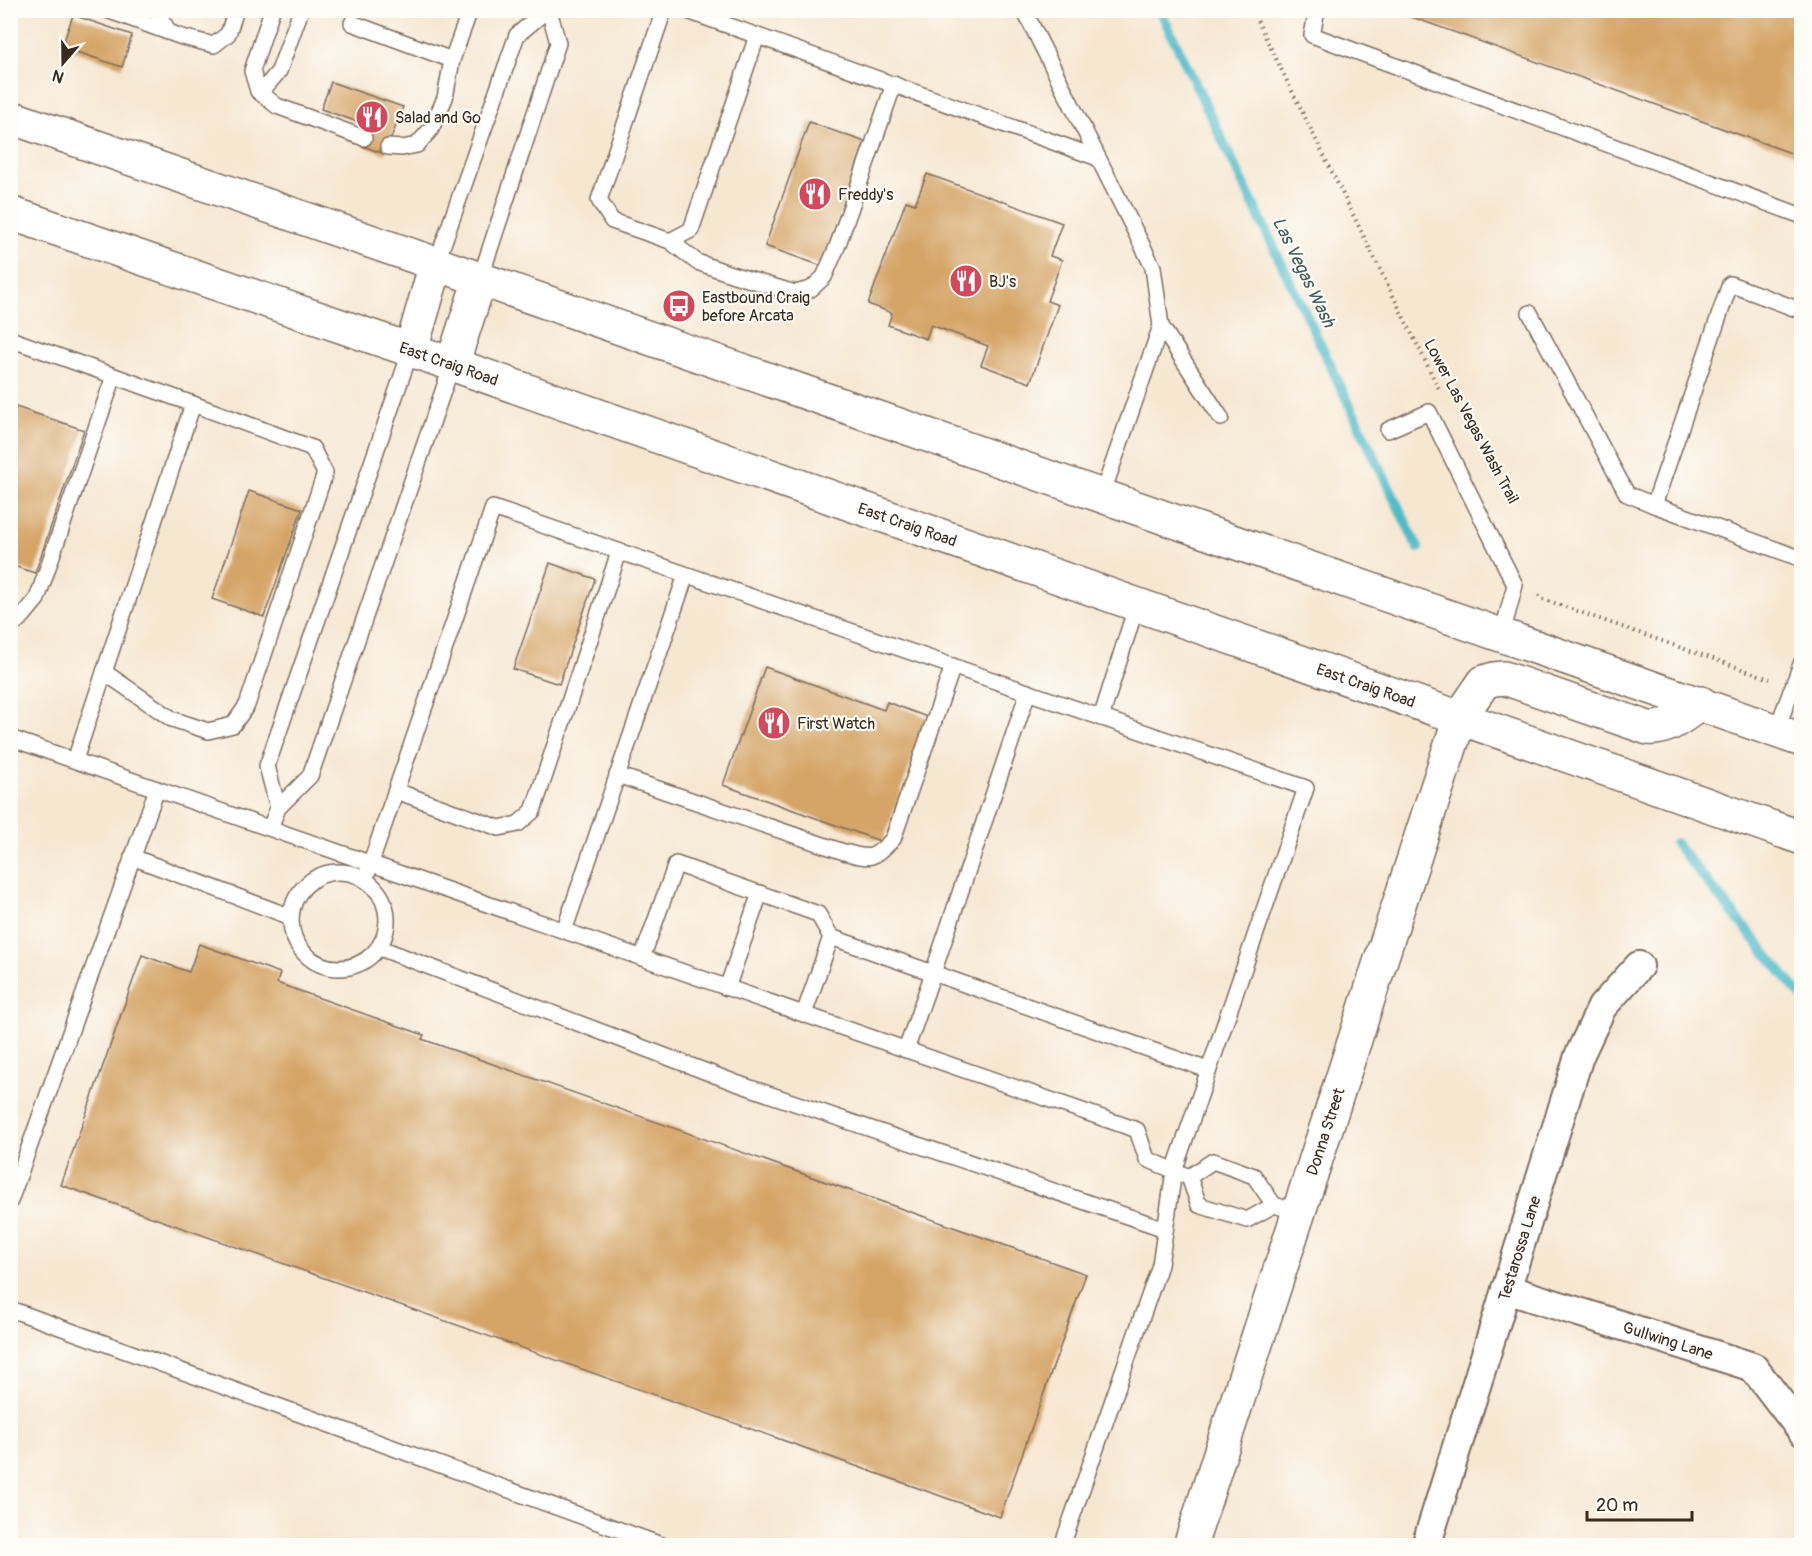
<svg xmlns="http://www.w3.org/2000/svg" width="1812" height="1556" font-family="Pangolin,sans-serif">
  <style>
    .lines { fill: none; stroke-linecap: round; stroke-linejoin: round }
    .stream { stroke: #4fbbc9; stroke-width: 10 }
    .building { fill: #d5a568 }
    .lane-casing { stroke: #7c6c5d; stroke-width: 18 }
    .street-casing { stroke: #7c6c5d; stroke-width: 32 }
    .secondary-casing { stroke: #7c6c5d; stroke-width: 36 }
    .primary-casing { stroke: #7c6c5d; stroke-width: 36 }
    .path { stroke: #7c6c5d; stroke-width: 4; stroke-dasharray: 1.5 4.5; stroke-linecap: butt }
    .lane { stroke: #fff; stroke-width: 15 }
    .street { stroke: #fff; stroke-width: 28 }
    .secondary { stroke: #fff; stroke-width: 33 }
    .primary { stroke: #fff; stroke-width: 33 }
    .labels { text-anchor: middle; stroke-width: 4.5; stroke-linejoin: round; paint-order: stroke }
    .poi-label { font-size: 16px; fill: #3b2a1e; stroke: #fdfcf7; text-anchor: start }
    .street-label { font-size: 16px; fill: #3b2a1e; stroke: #fdfcf7 }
    .water-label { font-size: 18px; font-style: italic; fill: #425d5a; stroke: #fdfcf7 }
  </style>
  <rect width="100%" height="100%" fill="#fdfcf7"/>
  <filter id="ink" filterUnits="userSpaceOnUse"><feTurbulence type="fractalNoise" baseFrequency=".0167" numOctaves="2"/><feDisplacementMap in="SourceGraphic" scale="12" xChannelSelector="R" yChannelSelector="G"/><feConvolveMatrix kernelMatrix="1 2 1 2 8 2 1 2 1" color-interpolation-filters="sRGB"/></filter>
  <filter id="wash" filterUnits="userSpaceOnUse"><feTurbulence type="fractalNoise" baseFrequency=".008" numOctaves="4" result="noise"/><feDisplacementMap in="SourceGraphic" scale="24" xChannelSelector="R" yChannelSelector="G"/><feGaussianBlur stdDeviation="1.35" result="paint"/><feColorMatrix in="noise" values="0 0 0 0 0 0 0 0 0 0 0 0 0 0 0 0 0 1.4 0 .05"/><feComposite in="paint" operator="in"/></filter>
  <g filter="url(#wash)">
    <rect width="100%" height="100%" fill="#f6e7d1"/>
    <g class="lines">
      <g class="stream">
        <polyline points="1160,10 1418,548"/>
        <polyline points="1675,843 1802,997"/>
      </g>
    </g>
    <g id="blocks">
      <g class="building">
        <polygon points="1395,10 1802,10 1802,157 1395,11"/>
        <polygon points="73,15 132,35 122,67 62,47"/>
        <polygon points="331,82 403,107 385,154 362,146 369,126 321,109"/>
        <polygon points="809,122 865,142 822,266 765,246"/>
        <polygon points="927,174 1062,223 1050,256 1062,260 1047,301 1058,305 1030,383 981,365 988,346 931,325 926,339 888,325 892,313 868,304 906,201 915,204"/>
        <polygon points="16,407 84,430 35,573 10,565 10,423"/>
        <polygon points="249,491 302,509 264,617 212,599"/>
        <polygon points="550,563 595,579 559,684 513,669"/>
        <polygon points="765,667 884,710 887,702 927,717 883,842 723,785"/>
        <polygon points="199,944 280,973 277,983 424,1035 422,1039 1086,1274 1000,1517 61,1185 142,955 189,972"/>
      </g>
    </g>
  </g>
  <g filter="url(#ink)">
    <use href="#blocks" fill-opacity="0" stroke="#7c6c5d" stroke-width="1.5"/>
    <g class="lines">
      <defs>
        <g id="lane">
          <polyline points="107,10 182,37 214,45 228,34 236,10"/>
          <polyline points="156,10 169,32"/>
          <polyline points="272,10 252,71 258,91 277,106 364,138"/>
          <polyline points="664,10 599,200 612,221 670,241 691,230 757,36"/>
          <polyline points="685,10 1098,158"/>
          <polyline points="1024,10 1153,267 1161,326 1102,495"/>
          <polyline points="1317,10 1312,35 1802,216"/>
          <polyline points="352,23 452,60 470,10"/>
          <polyline points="258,91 268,84 279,71 301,10"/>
          <polyline points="388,147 402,148 417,145 431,129 445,98 452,60"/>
          <polyline points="670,241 697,262 731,274 795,293 811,289 824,277 837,247 894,84"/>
          <polyline points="436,264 517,35 547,10"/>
          <polyline points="480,279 558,43 549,10"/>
          <polyline points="1802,311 1730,284 1654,505 1802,559"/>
          <polyline points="1530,313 1627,494 1654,505"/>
          <polyline points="1161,326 1221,418"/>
          <polyline points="10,339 193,404 75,760"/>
          <polyline points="1388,430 1429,412 1515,585 1502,634"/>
          <polyline points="10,627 23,616 37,599 114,376"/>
          <polyline points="104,672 172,719 208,731 233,725 247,705 325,473 312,448 193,404"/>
          <polyline points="1101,718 1137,604"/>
          <polyline points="1776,731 1802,662"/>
          <polyline points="10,738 1137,1130 1147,1159 1189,1177 1199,1205 1247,1220 1274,1205"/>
          <path d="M617 775 844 852C872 860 873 859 893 839L953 666"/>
          <polyline points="396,791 499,828 518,824 533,811 619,552"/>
          <polyline points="278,808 267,766 411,350"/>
          <polyline points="270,828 278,808 310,776 452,365"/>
          <polyline points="132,857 291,917"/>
          <circle cx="339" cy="920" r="48"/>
          <polyline points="365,880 493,508 1306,788 1174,1171 1160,1265 1062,1546"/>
          <polyline points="564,931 686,575"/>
          <polyline points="380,948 736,1083 1165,1229"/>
          <polyline points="642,958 676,864 818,914 831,937 933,973 1028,692"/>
          <polyline points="727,988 760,893"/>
          <polyline points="804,1014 831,937"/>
          <polyline points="906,1050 933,973 1208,1070"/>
          <polyline points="1189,1177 1213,1161 1254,1176 1274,1205 1284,1208"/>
          <polyline points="10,1201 157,789"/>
          <polyline points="10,1309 664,1546"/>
        </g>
        <g id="street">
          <path id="s1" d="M1506 1289 1753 1367 1802 1431"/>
          <path id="s2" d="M1426 1546 1579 1056 1602 1007 1639 966"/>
        </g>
        <g id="secondary">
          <path id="s3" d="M1190 1546 1460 717"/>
        </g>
        <g id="primary">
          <polyline points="10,117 480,279 1802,740"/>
          <path id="s4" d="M10 213 437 359 1802 838"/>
          <polyline points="411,350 436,264"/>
          <polyline points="452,365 480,279"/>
          <path d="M1460 717 1484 682 1494 679 1504 678 1648 728C1668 730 1685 714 1701 703"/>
        </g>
      </defs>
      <use href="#lane" class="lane-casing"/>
      <use href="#street" class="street-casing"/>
      <use href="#secondary" class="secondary-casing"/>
      <use href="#primary" class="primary-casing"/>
      <g class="path">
        <polyline points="1252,10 1439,389"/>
        <polyline points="1539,595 1540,598 1770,679"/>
      </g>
      <use href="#lane" class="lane"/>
      <use href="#street" class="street"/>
      <use href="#secondary" class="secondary"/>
      <use href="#primary" class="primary"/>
    </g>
  </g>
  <defs>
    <symbol id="restaurant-disc" viewBox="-11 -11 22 22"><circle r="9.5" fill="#d1495b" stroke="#fdfcf7"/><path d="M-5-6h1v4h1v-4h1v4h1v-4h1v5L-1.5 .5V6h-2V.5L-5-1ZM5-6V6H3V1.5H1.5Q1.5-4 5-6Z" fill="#fff"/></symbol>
    <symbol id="bus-disc" viewBox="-11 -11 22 22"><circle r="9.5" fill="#d1495b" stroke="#fdfcf7"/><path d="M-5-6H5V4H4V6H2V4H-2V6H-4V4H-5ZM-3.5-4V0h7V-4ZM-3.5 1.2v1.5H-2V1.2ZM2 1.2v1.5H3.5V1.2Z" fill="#fff"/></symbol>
  </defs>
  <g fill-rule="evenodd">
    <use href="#restaurant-disc" x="353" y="98" width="38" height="38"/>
    <use href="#restaurant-disc" x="796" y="175" width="38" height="38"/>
    <use href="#restaurant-disc" x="947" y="262" width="38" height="38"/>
    <use href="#bus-disc" x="660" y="287" width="38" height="38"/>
    <use href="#restaurant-disc" x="755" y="704" width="38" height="38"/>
  </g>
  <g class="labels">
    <g class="poi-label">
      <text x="395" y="123">Salad and Go</text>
      <text x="838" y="200">Freddy's</text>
      <text x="989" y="287">BJ's</text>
      <text x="702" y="303">Eastbound Craig<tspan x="702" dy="18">before Arcata</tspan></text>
      <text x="797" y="729">First Watch</text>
    </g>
    <g class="street-label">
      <text dy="6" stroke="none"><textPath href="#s4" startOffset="464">East Craig Road</textPath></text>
      <text transform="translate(1472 421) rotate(62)" y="6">Lower Las Vegas Wash Trail</text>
      <text dy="6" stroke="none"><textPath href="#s4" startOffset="950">East Craig Road</textPath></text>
      <text dy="6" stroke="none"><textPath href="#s4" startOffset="1436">East Craig Road</textPath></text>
      <text dy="6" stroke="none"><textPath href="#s3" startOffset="436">Donna Street</textPath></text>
      <text dy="6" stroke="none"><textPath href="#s2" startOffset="312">Testarossa Lane</textPath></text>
      <text dy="6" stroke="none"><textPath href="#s1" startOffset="170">Gullwing Lane</textPath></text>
    </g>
    <g class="water-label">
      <text transform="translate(1304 272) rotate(64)" y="6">Las Vegas Wash</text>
    </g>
  </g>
  <rect width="1812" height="1556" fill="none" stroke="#fdfcf7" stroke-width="36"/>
  <g transform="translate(63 63) rotate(200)" stroke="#fdfcf7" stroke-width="4.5" paint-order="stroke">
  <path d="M0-4.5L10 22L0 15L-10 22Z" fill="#3b2a1e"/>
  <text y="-9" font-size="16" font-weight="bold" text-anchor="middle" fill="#3b2a1e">N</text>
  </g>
  <path d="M1587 1511v9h105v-9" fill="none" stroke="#3b2a1e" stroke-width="3"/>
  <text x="1596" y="1511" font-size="18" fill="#3b2a1e" stroke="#fdfcf7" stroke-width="4.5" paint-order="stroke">20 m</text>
</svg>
